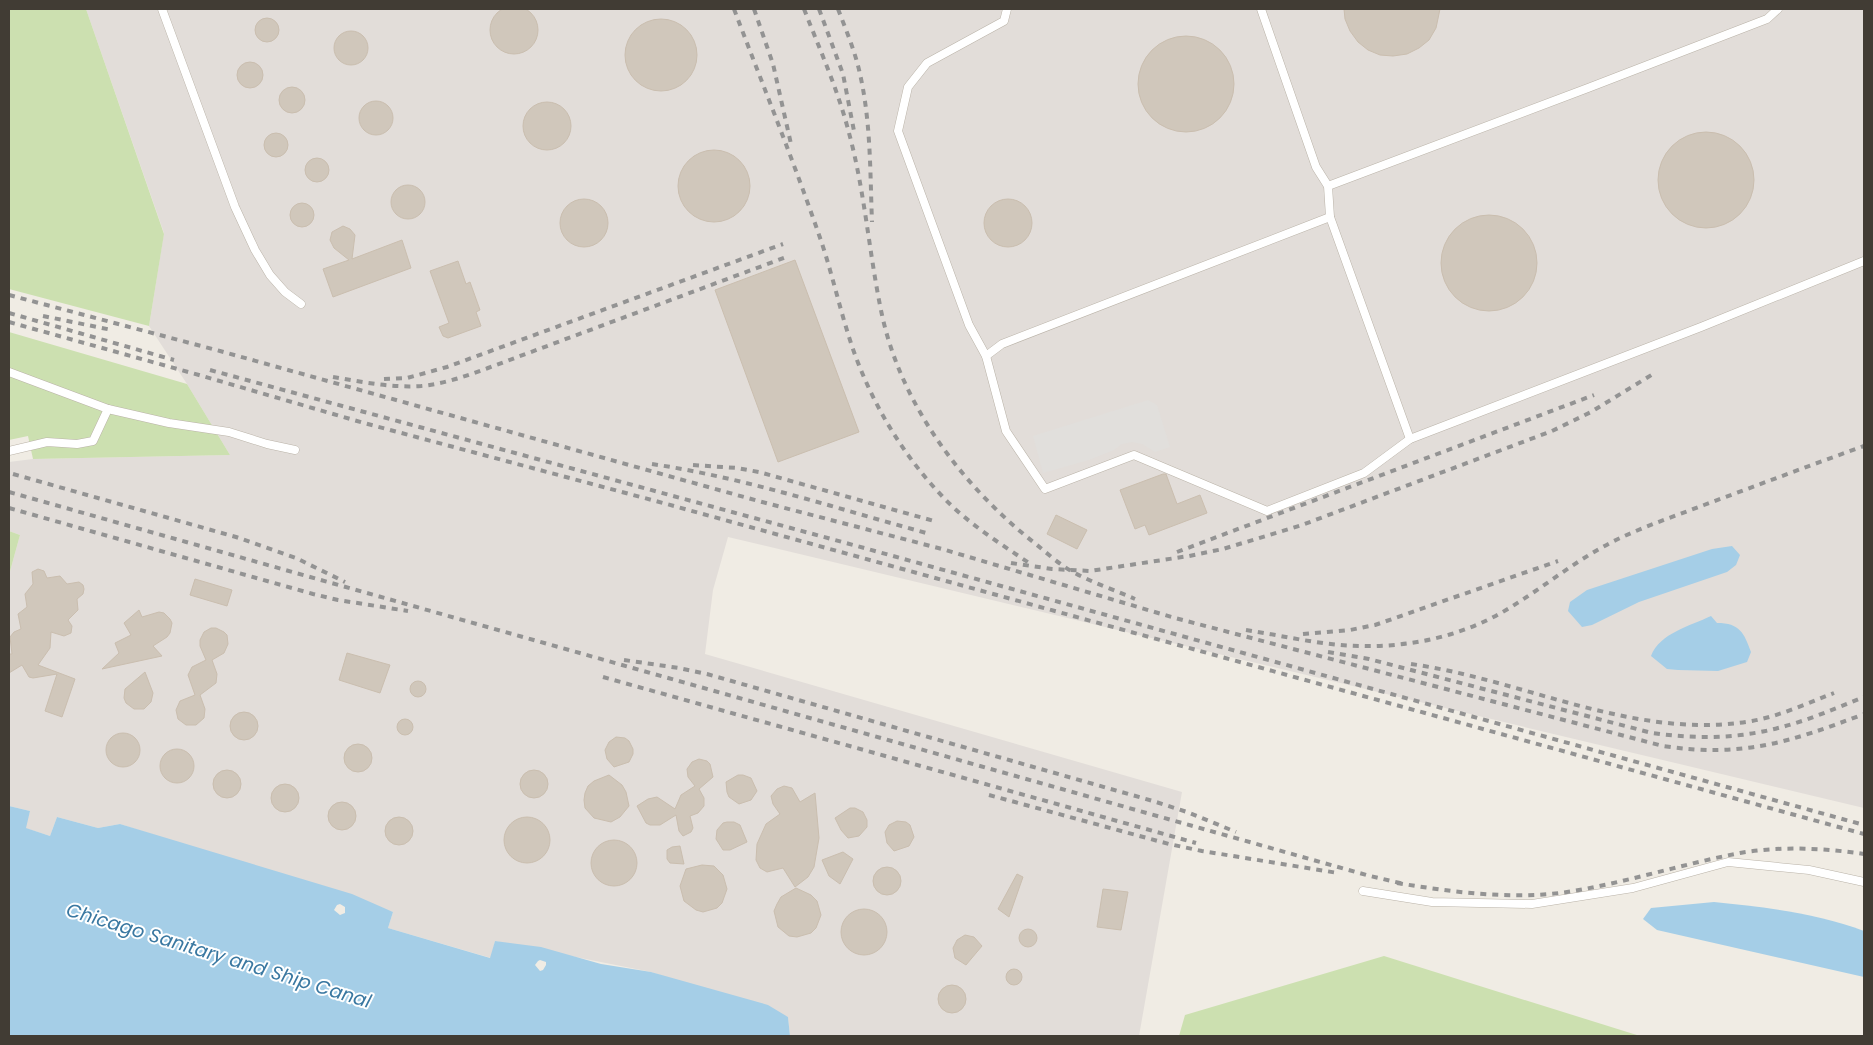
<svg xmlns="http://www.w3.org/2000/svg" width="1873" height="1045" font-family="Poppins,sans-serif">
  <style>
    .industrial { fill: #e2ddd9 }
    .green { fill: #cce0b0 }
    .parking { fill: #e1dfdc }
    .water { fill: #a5cee7; fill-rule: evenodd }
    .building { fill: #d0c7bb; stroke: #cabeaf }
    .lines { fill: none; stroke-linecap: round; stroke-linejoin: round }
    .service-casing { stroke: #bab3a8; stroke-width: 9 }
    .service { stroke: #fff; stroke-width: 8 }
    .rail { stroke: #939393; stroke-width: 4; stroke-dasharray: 6 6; stroke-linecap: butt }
    .labels { text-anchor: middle; stroke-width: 4; stroke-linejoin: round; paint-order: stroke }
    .water-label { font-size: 19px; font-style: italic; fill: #3a78a1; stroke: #fff }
  </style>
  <rect width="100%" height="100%" fill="#f0ece4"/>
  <polygon class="industrial" points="86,9 1864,9 1864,808 728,537 713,590 705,654 1182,792 1139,1036 790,1036 788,1017 651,972 495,941 491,958 388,928 393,912 120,824 98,828 57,817 50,836 25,828 30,811 9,806 9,575 20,535 9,531 9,462 33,459 230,455 187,384 149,326 164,233"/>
  <g class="green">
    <polygon points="9,9 86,9 164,234 149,326 9,289"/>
    <polygon points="9,332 187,384 230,455 33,459 28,436 9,440"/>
    <polygon points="9,531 20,535 9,575"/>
    <polygon points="1384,956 1640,1036 1179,1036 1185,1015"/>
  </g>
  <polygon class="parking" points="1148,400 1157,405 1170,447 1155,452 1142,444 1132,442 1122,444 1114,450 1089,460 1043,473 1033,436"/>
  <g class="water">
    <polygon points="1732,546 1740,555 1736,565 1727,572 1639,602 1592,625 1582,627 1568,611 1570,602 1587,590 1712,549"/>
    <path d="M1711 616 1717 623C1740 623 1744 633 1751 652L1747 662 1718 671 1678 670 1667 669 1651 656C1660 633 1690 626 1711 616Z"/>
    <path d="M9 806 30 811 26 828 50 836 57 817 98 828 120 824 352 894 393 912 388 928 490 958 495 941 541 947 601 964 651 972 768 1005 788 1017 790 1036H9ZM340 904 345 907V913L340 915 334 910 337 905ZM540 960 546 962V965L543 970 540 971 535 965 538 961Z"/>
    <path d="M1714 902C1764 907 1817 913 1864 931V977L1657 930 1643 919 1651 908Z"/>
  </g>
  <g class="building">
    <circle cx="514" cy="30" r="24"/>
    <polygon points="1344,9 1440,9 1436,28 1429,40 1419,48 1407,54 1393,56 1380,55 1368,50 1358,42 1350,31 1345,19"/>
    <circle cx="267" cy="30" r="12"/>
    <circle cx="661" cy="55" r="36"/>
    <circle cx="351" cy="48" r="17"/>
    <circle cx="1186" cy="84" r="48"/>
    <circle cx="250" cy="75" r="13"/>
    <circle cx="292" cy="100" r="13"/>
    <circle cx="376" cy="118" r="17"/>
    <circle cx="547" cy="126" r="24"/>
    <circle cx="1706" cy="180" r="48"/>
    <circle cx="276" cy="145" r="12"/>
    <circle cx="714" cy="186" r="36"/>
    <circle cx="317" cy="170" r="12"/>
    <circle cx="408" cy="202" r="17"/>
    <circle cx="584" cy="223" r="24"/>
    <circle cx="1008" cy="223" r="24"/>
    <circle cx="302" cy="215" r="12"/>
    <circle cx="1489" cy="263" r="48"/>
    <polygon points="343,226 350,229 355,235 352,259 402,240 411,268 333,297 323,269 349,260 334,248 330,240 332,232"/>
    <polygon points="795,260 859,432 778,462 715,290"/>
    <polygon points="458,261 466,284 470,282 480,310 476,312 481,326 448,338 443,336 439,327 449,323 430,271"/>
    <polygon points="1163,474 1166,474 1177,504 1200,495 1207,513 1149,535 1145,525 1135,529 1120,490"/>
    <polygon points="1056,515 1087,530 1077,549 1047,534"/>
    <polygon points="38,569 44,571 47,578 60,576 67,584 79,582 83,585 84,589 83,594 77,599 78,610 68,620 72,626 71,633 64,636 51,632 50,648 38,665 75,679 62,717 45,711 57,674 33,678 29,677 22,665 9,673 9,654 12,654 10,637 14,632 21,629 18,614 27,607 25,594 33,584 32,572"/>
    <polygon points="195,579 232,590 227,606 190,595"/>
    <polygon points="139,610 142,617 159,612 164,613 170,619 172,623 170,633 167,637 153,646 162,656 102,669 119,653 115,643 131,635 124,623"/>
    <polygon points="211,628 216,628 224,632 227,635 228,644 224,653 212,660 217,674 216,683 200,695 205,709 204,718 196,725 186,725 178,719 176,710 180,701 195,695 188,675 192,667 206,660 200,646 200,640 204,632"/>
    <polygon points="347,653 390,665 380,693 339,680"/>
    <polygon points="145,672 153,693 151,702 144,709 134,709 126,703 124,698 125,689"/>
    <circle cx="418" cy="689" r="8"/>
    <circle cx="244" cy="726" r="14"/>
    <circle cx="405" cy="727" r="8"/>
    <circle cx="123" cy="750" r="17"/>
    <polygon points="616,737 625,738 629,741 633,749 633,754 629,762 614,767 607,759 605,750 609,742"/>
    <circle cx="358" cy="758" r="14"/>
    <circle cx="177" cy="766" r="17"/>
    <polygon points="699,759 707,761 710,764 713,777 699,789 704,798 704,806 698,813 690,816 693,828 691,832 683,836 679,831 676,815 660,825 650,825 646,823 637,806 648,799 657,797 675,809 681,795 695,786 688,777 687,769 692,762"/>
    <circle cx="534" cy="784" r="14"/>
    <circle cx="227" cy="784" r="14"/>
    <polygon points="609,775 622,785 626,792 629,806 620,817 611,822 594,818 585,808 584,800 585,793 588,786 594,781"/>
    <polygon points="738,775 743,775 751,778 757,791 751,800 739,804 729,797 727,792 726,782"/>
    <circle cx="285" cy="798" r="14"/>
    <polygon points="784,786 792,788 800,802 815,793 819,838 814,867 808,877 795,887 783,868 767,872 760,868 756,860 757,844 766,824 780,814 773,804 771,796 777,789"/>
    <circle cx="342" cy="816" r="14"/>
    <polygon points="850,808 855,808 863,812 867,820 867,827 859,836 848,838 841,830 835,818"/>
    <circle cx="399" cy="831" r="14"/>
    <circle cx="527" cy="840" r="23"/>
    <polygon points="897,821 906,822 910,825 914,837 909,846 894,851 887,843 885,832 889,825"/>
    <polygon points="727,822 734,822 740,825 747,842 730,850 723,850 716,839 717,830 723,823"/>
    <circle cx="614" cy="863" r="23"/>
    <polygon points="680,846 684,864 670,863 667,859 667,850 672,847"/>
    <polygon points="843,852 853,859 840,884 829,876 822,860"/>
    <polygon points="702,865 714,866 723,875 727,889 722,903 717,908 703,912 696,910 684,901 680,886 686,869"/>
    <circle cx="887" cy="881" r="14"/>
    <polygon points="1017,874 1023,877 1009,917 998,909"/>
    <polygon points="796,888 811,895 817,901 821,915 816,928 811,933 797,937 789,936 778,927 774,911 777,904 781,897"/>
    <polygon points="1103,889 1128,892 1121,930 1097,927"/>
    <circle cx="864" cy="932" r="23"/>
    <circle cx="1028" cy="938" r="9"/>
    <polygon points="965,935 974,937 982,946 966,965 955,958 953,948 957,940"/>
    <circle cx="1014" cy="977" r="8"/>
    <circle cx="952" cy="999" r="14"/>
  </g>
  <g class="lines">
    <defs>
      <g id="service">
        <polyline points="162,9 235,207 255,250 270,275 285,292 301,304"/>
        <polyline points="1007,9 1004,21 927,63 908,87 898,131 969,325 986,356 1006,431 1045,489 1134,455 1267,511 1364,473 1410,439 1701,327 1864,261"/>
        <polyline points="1261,9 1316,167 1328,186 1330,217 1410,439"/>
        <polyline points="1328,186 1588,88 1767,19 1778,9"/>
        <polyline points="986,356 1002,344 1330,217"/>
        <polyline points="9,372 108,409"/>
        <polyline points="9,451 47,442 77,444 93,441 108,409 169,423 229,432 267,444 295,450"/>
        <polyline points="1363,891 1432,902 1532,904 1633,888 1728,862 1809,870 1864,882"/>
      </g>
    </defs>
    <use href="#service" class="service-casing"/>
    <use href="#service" class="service"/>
    <g class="rail">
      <path d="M734 9C762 83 792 157 818 232 832 271 840 312 854 352 873 405 903 455 942 496 967 523 1001 544 1032 565"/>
      <polyline points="754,9 773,64 791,144"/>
      <path d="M804 9C820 50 838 90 849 133 865 192 869 254 882 315 902 407 964 488 1037 545 1048 554 1060 565 1073 572 1093 583 1115 590 1135 599"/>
      <polyline points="819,9 843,74 854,131"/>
      <path d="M838 9C846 30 855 51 860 74 871 123 870 172 872 222"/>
      <path d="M9 295 220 351 762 502 942 549 1175 618 1663 746C1743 758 1790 742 1864 714"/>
      <polyline points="9,313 174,360"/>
      <polyline points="43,316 112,330"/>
      <polyline points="9,322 199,375 364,423 663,503 1864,834"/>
      <polyline points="210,370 857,546 1864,825"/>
      <path d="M333 377C362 382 392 388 421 386 444 384 466 376 488 368L789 256"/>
      <polyline points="384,379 407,378 447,367 783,244"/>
      <path d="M652 464C746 478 838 509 930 534"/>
      <polyline points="693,465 737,468 759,472 934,521"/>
      <polyline points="13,474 236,537 296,558 345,582"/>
      <polyline points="9,492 1370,876 1404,884"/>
      <polyline points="9,508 313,594 338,600 408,611"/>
      <polyline points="1177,552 1594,395"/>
      <polyline points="1011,563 1052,569 1090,571 1189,556 1223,549 1302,525 1552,431 1591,412 1653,374"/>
      <path d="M1246 630C1285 636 1324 646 1363 646 1411 647 1460 636 1501 613 1541 590 1575 560 1616 540 1645 526 1675 516 1704 505 1758 485 1811 465 1864 446"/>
      <polyline points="1303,634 1350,630 1375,625 1558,561"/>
      <path d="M1328 652 1369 659 1652 733C1695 739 1736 739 1778 728 1807 721 1836 708 1864 697"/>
      <polyline points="624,660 679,668 707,674 1153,801 1187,812 1236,832"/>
      <path d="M1411 664C1525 680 1635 741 1752 721 1780 716 1808 703 1834 693"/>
      <polyline points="603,677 1196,843"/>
      <polyline points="989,795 1169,844 1202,851 1338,873"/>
      <path d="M1397 883C1452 892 1511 900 1567 892 1625 883 1682 864 1740 853 1780 846 1824 848 1864 854"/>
    </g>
  </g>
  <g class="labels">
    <g class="water-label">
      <text transform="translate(219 955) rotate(17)" y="7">Chicago Sanitary and Ship Canal</text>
    </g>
  </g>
  <rect width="1873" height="1045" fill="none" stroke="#413c34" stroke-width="20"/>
</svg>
